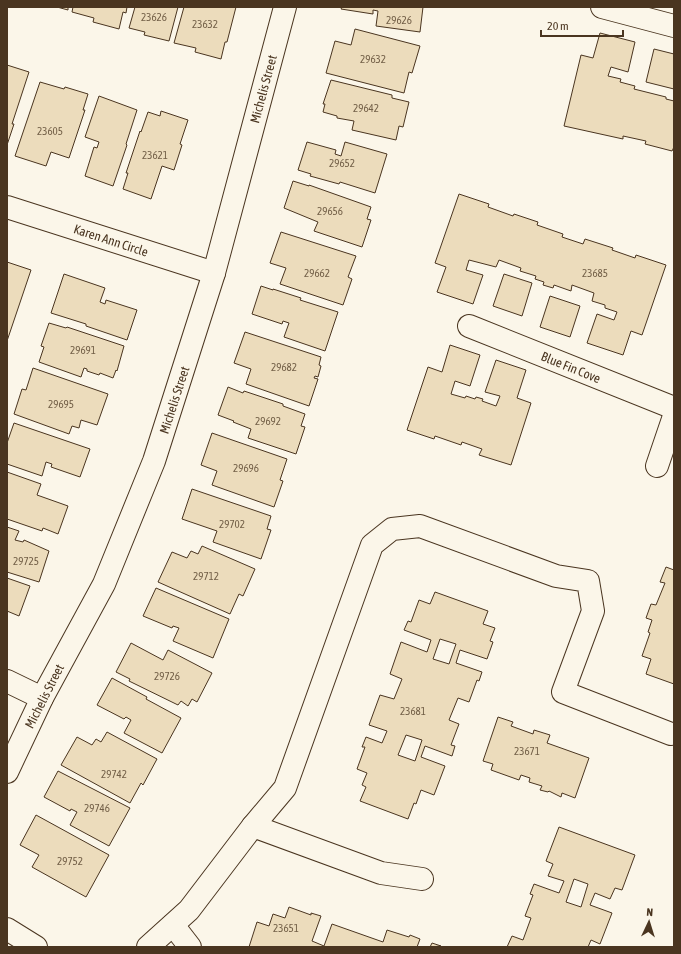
<svg xmlns="http://www.w3.org/2000/svg" width="681" height="954" font-family="'Asap Condensed',sans-serif">
  <style>
    .building { fill: #ecdcbc; stroke: #4a3520; fill-rule: evenodd }
    .lines { fill: none; stroke-linecap: round; stroke-linejoin: round }
    .minor-casing { stroke: #4a3520; stroke-width: 24 }
    .major-casing { stroke: #4a3520; stroke-width: 24 }
    .minor { stroke: #fbf6e9; stroke-width: 22 }
    .major { stroke: #fbf6e9; stroke-width: 22 }
    .labels { text-anchor: middle; stroke-width: 3; stroke-linejoin: round; paint-order: stroke }
    .number-label { font-size: 11px; fill: #725f47 }
    .street-label { font-size: 13px; fill: #4a3520; stroke: #fbf6e9 }
  </style>
  <rect width="100%" height="100%" fill="#fbf6e9"/>
  <g class="building">
    <polygon points="57,7 68,7 68,10"/>
    <polygon points="73,7 127,7 126,13 123,12 119,29 93,22 94,18 72,12"/>
    <polygon points="135,7 178,7 169,41 144,35 145,32 129,28"/>
    <polygon points="184,7 236,7 227,42 225,42 221,59 195,52 196,48 174,43"/>
    <polygon points="342,7 423,7 420,32 376,26 378,11 373,10 373,14 341,9"/>
    <polygon points="355,29 420,46 412,73 409,72 404,93 326,73 335,41 351,45"/>
    <polygon points="600,33 635,42 628,72 611,67 608,76 621,79 620,82 635,86 634,89 666,97 666,99 674,101 674,147 672,151 645,144 646,141 623,136 623,139 564,126 581,55 593,58"/>
    <polygon points="654,49 674,54 674,89 646,82"/>
    <polygon points="7,65 29,72 12,124 14,124 7,145"/>
    <polygon points="331,80 392,95 392,98 409,102 403,127 399,126 396,140 352,130 354,121 337,118 337,116 323,112 325,104 323,104"/>
    <polygon points="40,82 64,89 65,87 88,94 83,110 85,110 69,158 51,152 46,166 15,156"/>
    <polygon points="99,96 137,110 126,144 127,145 113,186 85,176 94,147 97,148 99,142 85,137"/>
    <polygon points="161,111 188,120 180,144 182,145 174,170 162,166 151,199 123,189 128,173 126,173 140,131 141,132 148,112 160,116"/>
    <polygon points="307,142 336,150 335,154 341,156 345,142 387,154 375,193 340,182 339,184 310,176 311,174 298,170"/>
    <polygon points="293,181 309,186 309,185 371,207 367,219 371,220 362,247 314,231 318,222 284,208"/>
    <polygon points="459,194 489,204 488,207 513,216 514,214 538,222 537,225 563,234 562,237 583,244 585,239 613,248 612,250 635,258 636,255 666,265 642,335 631,331 623,355 587,343 597,314 614,320 617,312 605,308 605,305 592,301 594,293 572,285 571,291 554,285 553,288 543,285 544,282 535,279 536,276 520,271 521,268 499,260 496,267 469,260 466,270 483,275 473,304 437,292 446,267 435,263"/>
    <polygon points="281,232 356,256 348,277 352,279 343,305 280,284 286,268 270,263"/>
    <polygon points="7,262 31,270 7,341"/>
    <polygon points="64,274 105,288 100,302 105,304 106,300 137,310 127,340 86,326 86,324 51,313"/>
    <polygon points="504,274 532,283 522,316 493,306"/>
    <polygon points="261,286 273,290 273,289 301,298 300,300 338,312 325,351 284,337 289,323 283,321 282,324 252,314"/>
    <polygon points="550,296 580,306 570,337 540,327"/>
    <polygon points="49,323 66,328 67,327 124,346 117,371 116,370 113,378 100,373 99,375 87,371 87,369 84,368 81,377 39,362 44,347 41,346"/>
    <polygon points="245,332 321,357 319,365 321,366 318,377 315,376 314,378 318,379 309,406 246,384 251,369 234,363"/>
    <polygon points="450,345 480,355 470,386 455,381 451,394 465,398 466,396 475,399 476,397 483,399 482,401 496,406 500,396 485,392 496,360 526,370 517,398 531,403 511,465 479,455 482,449 462,442 461,445 435,436 434,439 407,430 428,367 442,372"/>
    <polygon points="33,368 108,394 97,425 81,420 79,428 72,426 69,434 14,414 22,389 26,390"/>
    <polygon points="228,387 243,393 244,391 283,404 283,406 305,414 301,426 305,427 296,454 248,438 251,429 233,422 234,421 218,415"/>
    <polygon points="14,423 90,449 80,477 51,467 52,464 46,462 42,476 7,464 7,443"/>
    <polygon points="212,433 287,459 280,480 283,481 274,507 212,485 217,471 201,465"/>
    <polygon points="7,472 41,484 37,495 68,506 58,534 43,528 42,531 7,519"/>
    <polygon points="192,489 271,516 267,529 271,530 261,559 213,542 217,531 182,519"/>
    <polygon points="7,527 19,531 15,540 23,542 24,540 49,551 39,582 7,572"/>
    <polygon points="202,546 255,569 243,596 239,594 230,614 158,582 172,552 187,558 191,551 198,554"/>
    <polygon points="666,567 674,570 674,684 646,674 651,659 642,656 650,633 648,632 652,620 646,618 651,604 656,605 665,583 660,582"/>
    <polygon points="7,578 30,586 19,616 7,611"/>
    <polygon points="156,588 229,619 213,658 173,641 179,628 173,626 172,628 143,616"/>
    <path d="M435 592 488 611 483 624 495 628 490 641 493 642 487 659 460 650 456 663 482 672 479 681 477 680 469 702 458 698 449 720 459 724 451 745 455 746 452 756 425 746 421 757 445 766 434 795 421 790 416 804 414 803 408 819 360 801 366 787 362 785 367 773 357 769 365 747H362L366 737 382 743 387 731 369 725 380 695 394 699 402 679 390 674 401 642 427 652 431 640 404 630 408 621 411 622 419 600 430 604ZM440 639 456 644 449 664 433 659ZM406 735 422 740 415 761 398 755Z"/>
    <polygon points="131,643 163,660 168,650 212,673 197,702 192,699 188,706 181,701 178,705 129,681 130,679 116,672"/>
    <polygon points="112,678 147,697 146,699 181,718 162,753 124,733 131,720 126,717 124,719 97,705"/>
    <polygon points="498,717 513,722 511,726 533,734 534,730 550,735 547,743 589,758 575,798 562,793 561,797 549,791 548,792 540,790 542,786 529,782 530,778 521,775 519,780 491,770 493,764 483,761"/>
    <polygon points="107,732 157,759 143,785 141,783 130,803 61,765 77,737 92,745 96,739 101,742"/>
    <polygon points="58,771 130,808 109,846 70,825 77,812 71,809 70,811 44,797"/>
    <polygon points="36,815 109,855 86,897 32,867 39,855 20,845"/>
    <path d="M559 827 635 855 622 890 615 888 610 899 595 893 590 905 612 913 600 944 591 940 588 947H507L512 936 523 940 531 918 525 916 533 895 530 894 534 884 559 893 564 881 548 876 553 864 546 861ZM574 879 588 884 581 907 566 902Z"/>
    <polygon points="289,907 311,915 311,913 321,916 312,941 324,946 332,924 383,942 387,930 409,937 410,935 420,939 417,947 249,947 257,922 269,926 273,914 285,918"/>
    <polygon points="432,943 441,946 430,947"/>
  </g>
  <g class="lines">
    <defs>
      <g id="minor">
        <polyline points="602,7 674,26"/>
        <polyline points="7,207 214,273"/>
        <polyline points="469,326 674,408"/>
        <polyline points="657,466 674,416"/>
        <polyline points="7,681 42,698"/>
        <polyline points="7,772 42,698 104,584 154,461 214,273 285,7"/>
        <polyline points="253,826 381,873 422,879"/>
        <polyline points="173,925 190,947"/>
        <polyline points="148,947 189,910 253,826 285,788 372,545 392,529 420,526 556,576 588,581 593,611 563,692 671,734"/>
      </g>
      <polyline id="major" points="7,929 36,947"/>
    </defs>
    <use href="#minor" class="minor-casing"/>
    <use href="#major" class="major-casing"/>
    <use href="#minor" class="minor"/>
    <use href="#major" class="major"/>
  </g>
  <g class="labels">
    <g class="number-label">
      <text x="154" y="21">23626</text>
      <text x="399" y="24">29626</text>
      <text x="205" y="28">23632</text>
      <text x="373" y="63">29632</text>
      <text x="366" y="112">29642</text>
      <text x="50" y="135">23605</text>
      <text x="155" y="159">23621</text>
      <text x="342" y="167">29652</text>
      <text x="330" y="215">29656</text>
      <text x="317" y="277">29662</text>
      <text x="595" y="277">23685</text>
      <text x="83" y="354">29691</text>
      <text x="284" y="371">29682</text>
      <text x="61" y="408">29695</text>
      <text x="268" y="425">29692</text>
      <text x="246" y="472">29696</text>
      <text x="232" y="528">29702</text>
      <text x="26" y="565">29725</text>
      <text x="206" y="580">29712</text>
      <text x="167" y="680">29726</text>
      <text x="413" y="715">23681</text>
      <text x="527" y="755">23671</text>
      <text x="114" y="778">29742</text>
      <text x="97" y="812">29746</text>
      <text x="70" y="865">29752</text>
      <text x="286" y="932">23651</text>
    </g>
    <g class="street-label">
      <text transform="translate(263 89) rotate(-75)" y="5">Michelis Street</text>
      <text transform="translate(111 240) rotate(18)" y="5">Karen Ann Circle</text>
      <text transform="translate(571 367) rotate(22)" y="5">Blue Fin Cove</text>
      <text transform="translate(174 400) rotate(-72)" y="5">Michelis Street</text>
      <text transform="translate(44 696) rotate(-63)" y="5">Michelis Street</text>
    </g>
  </g>
  <rect width="681" height="954" fill="none" stroke="#4a3520" stroke-width="16"/>
  <g transform="translate(649 922) rotate(4)" stroke="#fbf6e9" stroke-width="3" paint-order="stroke">
  <path d="M0-3L7 15L0 10L-7 15Z" fill="#4a3520"/>
  <text y="-6" font-size="11" font-weight="bold" text-anchor="middle" fill="#4a3520">N</text>
  </g>
  <path d="M541 30v6h82v-6" fill="none" stroke="#4a3520" stroke-width="2"/>
  <text x="547" y="30" font-size="12" fill="#4a3520" stroke="#fbf6e9" stroke-width="3" paint-order="stroke">20 m</text>
</svg>
